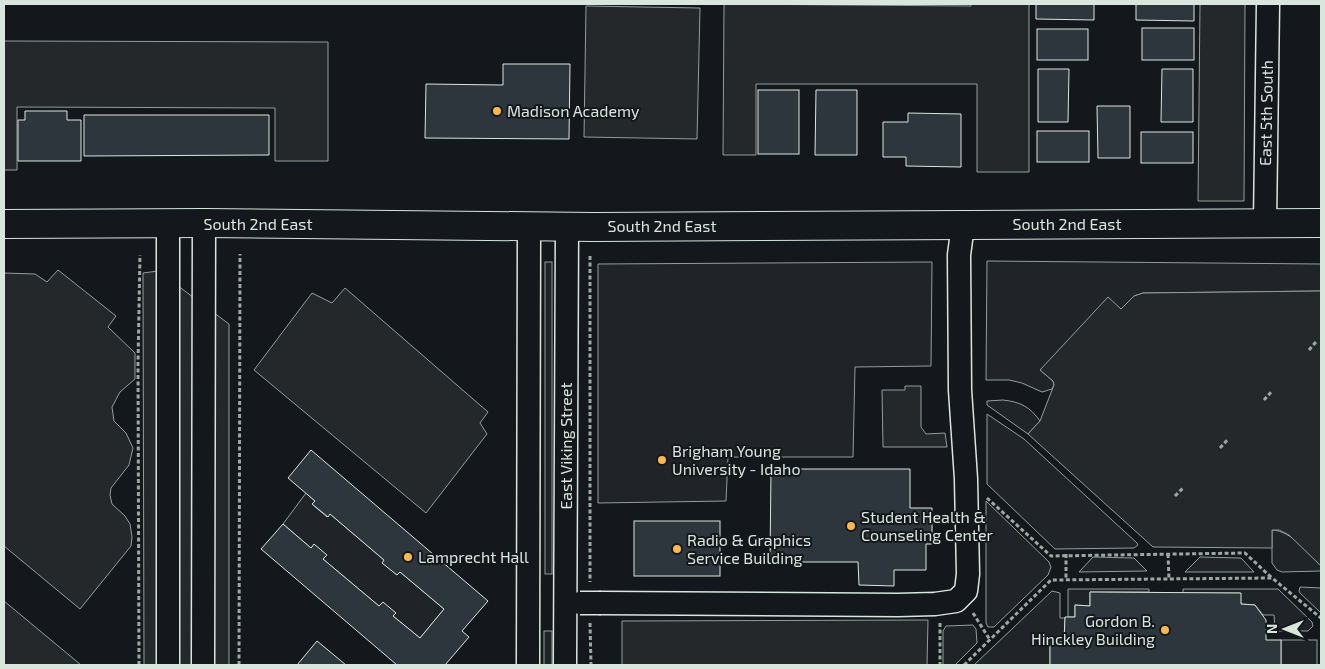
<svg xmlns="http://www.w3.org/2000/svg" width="1325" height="669" font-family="'Exo 2',sans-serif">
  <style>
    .green { fill: #202428; stroke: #939e99 }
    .parking { fill: #24282b; stroke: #939e99 }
    .building { fill: #2c363c; stroke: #d8e6dc }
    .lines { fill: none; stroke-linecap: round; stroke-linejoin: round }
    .minor-casing { stroke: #d8e6dc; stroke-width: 25 }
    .major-casing { stroke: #d8e6dc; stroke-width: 30 }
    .path { stroke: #9da8a2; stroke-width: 3; stroke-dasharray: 4 2.5; stroke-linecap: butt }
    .minor { stroke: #14181c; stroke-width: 22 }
    .major { stroke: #14181c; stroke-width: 28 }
    .minor-bridge-casing { stroke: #d8e6dc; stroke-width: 25; stroke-linecap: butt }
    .minor-bridge { stroke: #14181c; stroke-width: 22 }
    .poi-dot { fill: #ffb74d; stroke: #14181c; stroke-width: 2 }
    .labels { text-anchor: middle; stroke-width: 4; stroke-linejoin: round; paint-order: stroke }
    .poi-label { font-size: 16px; fill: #d8e6dc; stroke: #14181c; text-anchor: start }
    .street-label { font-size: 16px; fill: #d8e6dc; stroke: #14181c }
  </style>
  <rect width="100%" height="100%" fill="#14181c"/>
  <g class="green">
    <polygon points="987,261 1321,264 1321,291 1143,293 1134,296 1121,310 1040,370 1053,381 1054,385 1052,389 1042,392 1022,383 1009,380 986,380"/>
    <rect x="545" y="262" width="7" height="312"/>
    <polygon points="932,262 931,366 855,367 853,457 728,457 726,501 598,503 598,264"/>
    <path d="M1003 400C1021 402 1030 407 1040 421L1028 434 987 405V401Z"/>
    <polygon points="987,414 1024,439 1137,543 1138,545 1134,548 1055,549 987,484"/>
    <polygon points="306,493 315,501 313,505 327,517 330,514 384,560 383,563 397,575 400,572 444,609 420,638 393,616 383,602 379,606 323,559 314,545 311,548 283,524"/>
    <polygon points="986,501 1049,562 1051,567 1048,575 994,627 988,627 986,623"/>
    <path d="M1272 530C1292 531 1308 553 1321 566V571L1282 572 1277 570 1272 563Z"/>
    <polygon points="1093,557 1134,558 1147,571 1079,572"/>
    <polygon points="1200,557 1241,558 1254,572 1185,572"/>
    <polygon points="1300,587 1321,588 1321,613 1300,593 1299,591"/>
    <polygon points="1068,589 1149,589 1149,592 1090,592 1090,606 1075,605 1075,617 1068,617"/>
    <polygon points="1183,589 1278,589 1312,622 1313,626 1308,631 1275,631 1274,615 1263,615 1255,605 1241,604 1240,593 1183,593"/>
    <polygon points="1052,591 1060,593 1060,618 1065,618 1064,642 1050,642 1050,665 974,665"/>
    <polygon points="973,625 976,629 977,643 955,665 943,665 943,631 946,626"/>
    <rect x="544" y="631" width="8" height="34"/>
    <rect x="1281" y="640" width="36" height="25"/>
  </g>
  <g class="parking">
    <polygon points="724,4 971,6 971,4 1029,4 1029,172 977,172 977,84 756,84 756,155 723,155"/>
    <polygon points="1200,4 1245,4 1244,201 1198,201"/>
    <polygon points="586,6 700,8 697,139 584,137"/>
    <polygon points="4,41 328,42 328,161 275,161 275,108 17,107 17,170 4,170"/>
    <polygon points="58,270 116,316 108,327 135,353 135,379 120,392 112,407 114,421 126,433 133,448 129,465 111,488 110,495 112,504 125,516 130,524 132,537 131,546 80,609 4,546 4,273 35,274 47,282"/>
    <polygon points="158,271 229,324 229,665 144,665 143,273"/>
    <polygon points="345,288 488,412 480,423 487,434 426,513 254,370 312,293 332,303"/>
    <polygon points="1321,291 1321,566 1289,535 1279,530 1272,530 1272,548 1153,547 1028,434 1040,421 1054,385 1053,381 1040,370 1108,297 1121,309 1134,296 1143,293"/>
    <polygon points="905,386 921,386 921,427 926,434 945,433 947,447 883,447 882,390 905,390"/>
    <polygon points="4,601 81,665 4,665"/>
    <polygon points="928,620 927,665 622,665 622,621"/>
  </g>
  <g class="building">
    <polygon points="1036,4 1094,4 1094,20 1036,19"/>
    <polygon points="1136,4 1194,4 1194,21 1136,20"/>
    <rect x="1142" y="28" width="52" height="32"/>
    <rect x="1037" y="29" width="51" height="31"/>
    <polygon points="503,64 570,64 569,139 425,138 426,84 503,85"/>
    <polygon points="1038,69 1069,69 1068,122 1038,122"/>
    <polygon points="1162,69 1193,69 1193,122 1161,122"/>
    <rect x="758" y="90" width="41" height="64"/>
    <polygon points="816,90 857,90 857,155 815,155"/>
    <polygon points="1097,106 1130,106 1130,158 1098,158"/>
    <polygon points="25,111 67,111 67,120 81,120 81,161 18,161 18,120 25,120"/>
    <polygon points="908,113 961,114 961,167 906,166 906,157 883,157 883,122 908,122"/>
    <polygon points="84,115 269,115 269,155 84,156"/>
    <rect x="1037" y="131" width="52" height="31"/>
    <rect x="1141" y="132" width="52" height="31"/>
    <polygon points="311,450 488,601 462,631 469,637 445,665 397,665 261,549 283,524 311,548 314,544 327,555 323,559 379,606 383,602 396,613 393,616 420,638 444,609 400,572 397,575 382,563 384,560 330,514 328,517 312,504 315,501 288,478"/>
    <polygon points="771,469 910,469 910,508 932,508 932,544 926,544 926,570 894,570 894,586 859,585 858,562 770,562"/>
    <rect x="634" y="521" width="86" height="55"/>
    <polygon points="1090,592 1241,593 1241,604 1255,605 1266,620 1266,640 1281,640 1281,665 1050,665 1050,642 1064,642 1065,617 1075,617 1075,605 1090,606"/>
    <polygon points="317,641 346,665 297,665"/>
  </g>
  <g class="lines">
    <defs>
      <g id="minor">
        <polyline points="1265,223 1268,4"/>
        <polyline points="601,603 898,605 935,604 956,601 966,591 968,574 966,479 960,390 959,255 963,225"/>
        <polyline points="168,665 168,224"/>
        <polyline points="203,665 204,223"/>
        <polyline points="528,665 529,227"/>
        <polyline points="565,665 567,227"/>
      </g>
      <polyline id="major" points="4,224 204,223 594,227 1321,223"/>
    </defs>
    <use href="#minor" class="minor-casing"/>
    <use href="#major" class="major-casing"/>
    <g class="path">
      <polyline points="590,256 590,582"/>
      <polyline points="1309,350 1316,342"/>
      <polyline points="1264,400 1272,391"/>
      <polyline points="1220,448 1228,439"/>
      <polyline points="1175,496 1183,488"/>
      <polyline points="987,498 1051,556 1245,553 1272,578"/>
      <polyline points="1066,554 1066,580"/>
      <polyline points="1168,554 1169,579"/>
      <polyline points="973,613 990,640"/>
      <polyline points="590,623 591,665"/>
      <polyline points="940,623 940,665"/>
      <polyline points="139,665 138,364 140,255"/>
      <polyline points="239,665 240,254"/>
      <polyline points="964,665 1051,580 1272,578 1321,618"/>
    </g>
    <use href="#minor" class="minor"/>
    <use href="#major" class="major"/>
    <defs>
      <polyline id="minor-bridge" points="580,603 601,603"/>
    </defs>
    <use href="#minor-bridge" class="minor-bridge-casing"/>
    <use href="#minor-bridge" class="minor-bridge"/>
  </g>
  <g class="poi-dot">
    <circle cx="497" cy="111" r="5"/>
    <circle cx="662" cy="460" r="5"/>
    <circle cx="851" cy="526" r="5"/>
    <circle cx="677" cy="549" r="5"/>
    <circle cx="408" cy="557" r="5"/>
    <circle cx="1165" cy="630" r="5"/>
  </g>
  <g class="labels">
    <g class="poi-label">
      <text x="507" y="117">Madison Academy</text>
      <text x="672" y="457">Brigham Young<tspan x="672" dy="18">University - Idaho</tspan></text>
      <text x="861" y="523">Student Health &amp;<tspan x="861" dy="18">Counseling Center</tspan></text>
      <text x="687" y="546">Radio &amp; Graphics<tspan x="687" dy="18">Service Building</tspan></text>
      <text x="418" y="563">Lamprecht Hall</text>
      <text x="1155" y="627" text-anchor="end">Gordon B.<tspan x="1155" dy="18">Hinckley Building</tspan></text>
    </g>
    <g class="street-label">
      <text transform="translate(1266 113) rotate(-89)" y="6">East 5th South</text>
      <text x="258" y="230">South 2nd East</text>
      <text x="1067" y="230">South 2nd East</text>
      <text x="662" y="232">South 2nd East</text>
      <text transform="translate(566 446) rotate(-90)" y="6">East Viking Street</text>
    </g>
  </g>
  <rect width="1325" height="669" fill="none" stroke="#d8e6dc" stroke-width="10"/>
  <g transform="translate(1285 629) rotate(270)" stroke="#14181c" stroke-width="4" paint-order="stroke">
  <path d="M0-4L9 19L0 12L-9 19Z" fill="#d8e6dc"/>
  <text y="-8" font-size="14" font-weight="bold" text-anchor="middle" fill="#d8e6dc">N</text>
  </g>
</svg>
